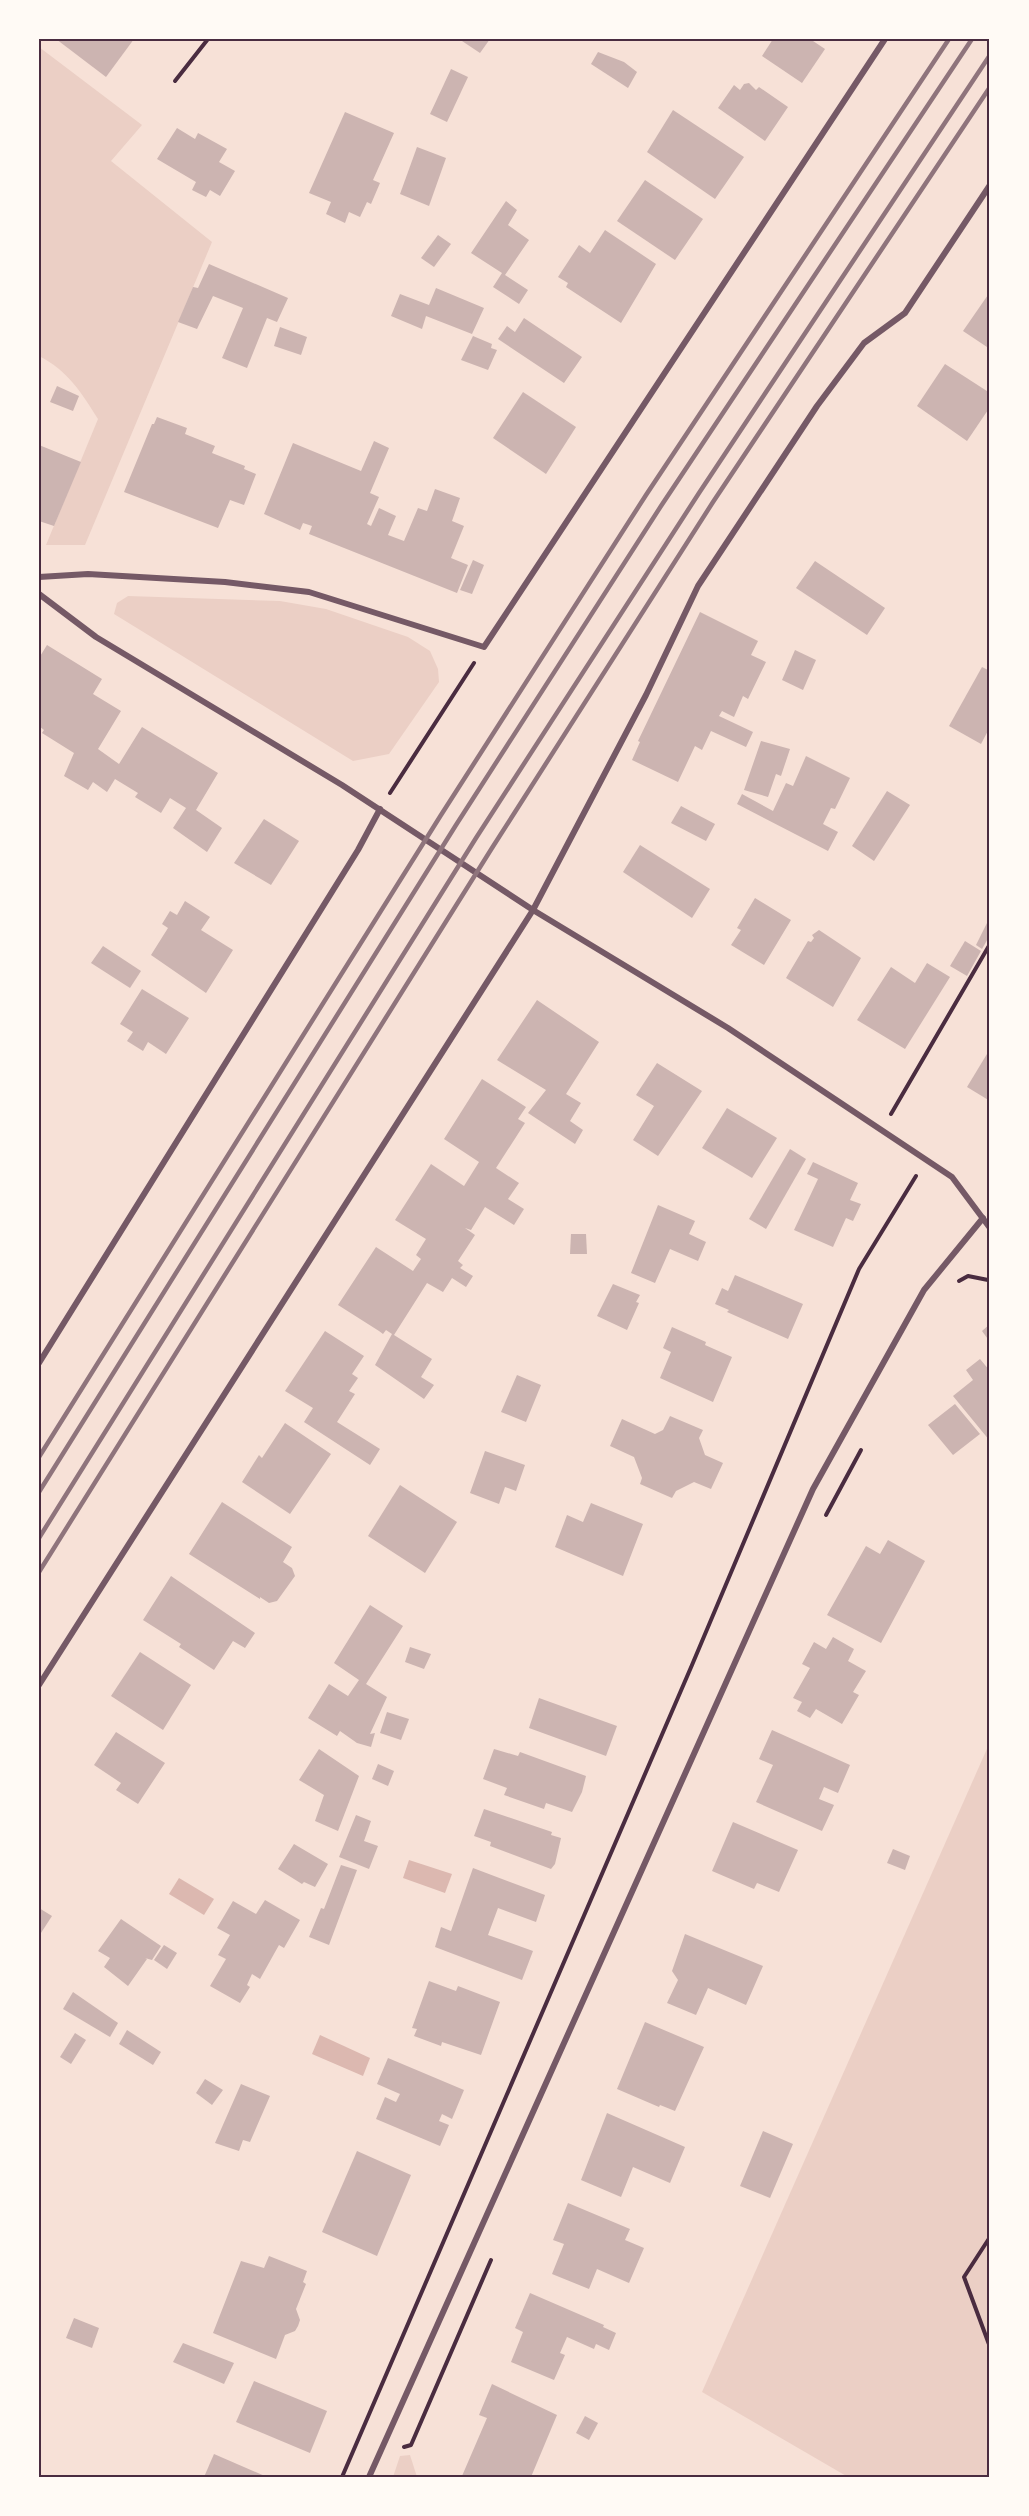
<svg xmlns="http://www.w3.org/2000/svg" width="1029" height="2516" font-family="'Titillium Web',sans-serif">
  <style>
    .green { fill: #ebcfc5 }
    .water { fill: #dcb8b0 }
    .building { fill: #ccb4b1 }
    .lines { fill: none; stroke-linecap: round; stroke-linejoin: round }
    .path { stroke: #4a2c40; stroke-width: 4 }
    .minor { stroke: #755966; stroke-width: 6 }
    .rail { stroke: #8f747c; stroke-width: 4.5 }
    .neatline { fill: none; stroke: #4a2c40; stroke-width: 2 }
  </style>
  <rect width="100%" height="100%" fill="#f7e1d7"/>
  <g class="green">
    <path d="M39 47 142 125 111 161 212 242 85 545H46L98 419C82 393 67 370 39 356Z"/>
    <polygon points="128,596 280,601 326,609 408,637 430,651 438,669 439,682 389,754 353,761 114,614 117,603"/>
    <polygon points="990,1742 990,2477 848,2477 702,2392"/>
    <polygon points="410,2455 417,2477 393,2477 400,2456"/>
  </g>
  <g class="water">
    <polygon points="409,1860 452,1874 445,1893 403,1878"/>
    <polygon points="179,1878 214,1899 204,1915 169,1894"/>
    <polygon points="320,2035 370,2058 363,2076 312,2054"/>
  </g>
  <g class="building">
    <polygon points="56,39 134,39 106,77"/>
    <polygon points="464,39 490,39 480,53 462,41"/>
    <polygon points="773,39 810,39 825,49 802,83 762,56"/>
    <polygon points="598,52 624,62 637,72 628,88 591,64"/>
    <polygon points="451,69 468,77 447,122 430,114"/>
    <polygon points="749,83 756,90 759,87 788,107 765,141 718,108 734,85 740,90 744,84"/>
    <polygon points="673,110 744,157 715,199 647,152"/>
    <polygon points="345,112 394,133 373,180 380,183 371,204 367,202 360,217 349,212 345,223 326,214 331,202 309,193"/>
    <polygon points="177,128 195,139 198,133 227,149 219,162 235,171 220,196 210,190 206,197 192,190 196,182 157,159"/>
    <polygon points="417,147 446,158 429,206 400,194"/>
    <polygon points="645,180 703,219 675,260 617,221"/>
    <polygon points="506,201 517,210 508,225 529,240 505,275 528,290 519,304 493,287 502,273 471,253"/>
    <polygon points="605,230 656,264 621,323 566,287 568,283 558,277 579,245 590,253"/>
    <polygon points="438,235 451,244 434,267 421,258"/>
    <polygon points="209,264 288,298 277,322 267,318 247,368 222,358 243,308 213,296 197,329 178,322 193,287 198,288"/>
    <polygon points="436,288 484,308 472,334 426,316 422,329 391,316 400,294 429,305"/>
    <polygon points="990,292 990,349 963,331"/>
    <polygon points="524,318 582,357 564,383 498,339 507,326 515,332"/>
    <polygon points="280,327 307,337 301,355 274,346"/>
    <polygon points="473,336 492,344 491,348 497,350 488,370 461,360"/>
    <polygon points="945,364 990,393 990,407 967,441 917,406"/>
    <polygon points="57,386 79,396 73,411 50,402"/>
    <polygon points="523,392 576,427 546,474 493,438"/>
    <polygon points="157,417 187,428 185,434 215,446 212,453 245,466 244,469 256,474 244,505 230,500 218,528 124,492 152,424 154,424"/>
    <polygon points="374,441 389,448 370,493 379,497 367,524 371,526 379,508 396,516 388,535 404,541 418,508 427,511 435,489 460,498 452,521 464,526 451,558 468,565 457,593 309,534 312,526 303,523 300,530 264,514 293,443 361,471"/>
    <polygon points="39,445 81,462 54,526 39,521"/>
    <polygon points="473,560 484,565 472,594 460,590"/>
    <polygon points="815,561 885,608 867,635 796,588"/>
    <polygon points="700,612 758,641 751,655 766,662 748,699 743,696 734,717 722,711 719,716 753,732 746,747 711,731 702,750 695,746 678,782 632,760 640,742 638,741"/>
    <polygon points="47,645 102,679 93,694 121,711 98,749 119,764 142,727 218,773 196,810 222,828 207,852 173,828 186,808 170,798 161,813 135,797 138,793 115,779 107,792 93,782 88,790 64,776 74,753 42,733 44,730 39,726 39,658"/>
    <polygon points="795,650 816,660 803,690 782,680"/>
    <polygon points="982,667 990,671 990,727 981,744 949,726"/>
    <polygon points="761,741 790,749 781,776 776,774 768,797 744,790"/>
    <polygon points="806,756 850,778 835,809 831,808 823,824 838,832 828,851 737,804 742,794 773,811 786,783 793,786"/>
    <polygon points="887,791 910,805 874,861 852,846"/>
    <polygon points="681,806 715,824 706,841 671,823"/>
    <polygon points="264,819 299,841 271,885 234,863"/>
    <polygon points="640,845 710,889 692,918 623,872"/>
    <polygon points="755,898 791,920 764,965 731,945 741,930 737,928"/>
    <polygon points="185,901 210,917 201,930 233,950 206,993 151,955 168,928 162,924 170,911 177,915"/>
    <polygon points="990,917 990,935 982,949 976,945"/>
    <polygon points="819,930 861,958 833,1007 786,978 808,941 811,942 814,938 812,935"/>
    <polygon points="965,941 981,951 967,976 950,966"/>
    <polygon points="103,946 141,971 130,988 91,963"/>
    <polygon points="927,963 950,977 905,1049 857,1020 891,967 915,983"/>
    <polygon points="142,989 189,1018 166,1054 148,1042 143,1051 127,1041 133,1032 120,1024"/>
    <polygon points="537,1000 599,1042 566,1094 581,1103 570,1121 583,1130 575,1144 528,1113 546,1090 497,1060"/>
    <polygon points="990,1049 990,1101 967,1087"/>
    <polygon points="657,1063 702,1091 658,1156 633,1140 654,1106 636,1095"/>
    <polygon points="482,1079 526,1107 518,1119 525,1123 496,1168 519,1183 508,1199 524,1209 514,1225 485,1207 471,1230 465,1228 475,1235 458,1261 463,1265 460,1268 473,1276 466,1287 452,1278 443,1292 427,1283 394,1335 432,1359 421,1377 434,1385 424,1399 375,1365 392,1334 386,1330 383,1334 379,1331 338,1305 376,1247 413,1271 421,1259 416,1255 426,1239 395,1220 431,1164 464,1186 479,1162 444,1139"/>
    <polygon points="727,1108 777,1138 752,1178 702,1148"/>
    <polygon points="790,1149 806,1159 766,1229 749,1219"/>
    <polygon points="813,1162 858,1183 850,1200 861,1204 853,1221 846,1218 833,1247 794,1230 818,1179 807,1174"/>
    <polygon points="658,1205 695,1221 689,1234 706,1242 698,1261 670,1249 655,1283 631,1273"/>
    <polygon points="571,1234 586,1234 587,1254 570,1254"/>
    <polygon points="735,1275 803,1304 788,1339 727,1312 729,1310 715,1304 722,1288 728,1291"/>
    <polygon points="613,1284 640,1295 636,1302 639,1303 627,1330 597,1316"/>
    <polygon points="990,1324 990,1342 982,1331"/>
    <polygon points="672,1327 706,1342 705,1345 732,1357 713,1402 660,1378 671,1352 663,1348"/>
    <polygon points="325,1331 364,1356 352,1374 358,1378 349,1391 355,1394 337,1422 380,1449 370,1465 304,1422 313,1408 285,1391"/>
    <polygon points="980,1359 990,1371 990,1441 953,1396 973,1380 966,1370"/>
    <polygon points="517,1375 541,1385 526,1422 501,1412"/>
    <polygon points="955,1404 980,1434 953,1455 928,1425"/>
    <polygon points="670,1416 703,1430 699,1438 705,1455 723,1463 711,1489 694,1482 676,1491 672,1498 640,1484 642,1478 634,1457 610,1446 622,1419 655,1434 663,1430"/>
    <polygon points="285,1423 331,1454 290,1514 242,1482 259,1455 262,1458"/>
    <polygon points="485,1451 525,1465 516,1491 505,1487 499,1504 470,1493"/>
    <polygon points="400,1485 457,1522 425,1573 368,1536"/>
    <polygon points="222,1502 292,1547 283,1562 292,1568 295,1576 277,1601 269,1603 260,1597 260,1599 189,1554"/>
    <polygon points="591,1503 643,1524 623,1576 555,1547 567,1515 583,1522"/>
    <polygon points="888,1540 925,1561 881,1643 827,1615 866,1546 880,1554"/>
    <polygon points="171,1576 255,1633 245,1648 233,1641 214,1670 179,1647 181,1644 143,1620"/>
    <polygon points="370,1605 403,1626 366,1684 387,1697 370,1734 375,1733 371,1747 357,1743 340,1731 337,1736 308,1718 329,1684 348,1696 359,1680 334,1663"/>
    <polygon points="833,1637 854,1649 848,1661 866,1671 853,1692 859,1695 842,1724 816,1709 810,1718 797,1711 802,1702 793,1698 810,1668 802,1664 814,1642 826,1649"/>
    <polygon points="410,1647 431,1654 424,1669 405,1662"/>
    <polygon points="140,1652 191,1685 163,1730 111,1696"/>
    <polygon points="539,1698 617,1726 606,1756 529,1728"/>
    <polygon points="387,1712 409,1719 401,1740 380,1733"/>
    <polygon points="772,1730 850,1765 838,1793 824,1787 819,1799 834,1805 822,1831 756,1802 773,1765 759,1759"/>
    <polygon points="116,1732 165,1763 138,1804 116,1790 121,1783 94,1765"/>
    <polygon points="319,1749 359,1776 338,1831 315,1821 324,1795 299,1780"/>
    <polygon points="494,1749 518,1756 520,1752 586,1776 582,1792 572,1812 546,1803 544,1809 504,1795 507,1788 483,1779"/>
    <polygon points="378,1764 394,1771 388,1786 372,1779"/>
    <polygon points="484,1809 552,1832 551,1835 561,1838 555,1864 551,1869 490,1846 491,1842 474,1836"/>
    <polygon points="356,1815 371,1821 364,1841 378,1846 369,1869 339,1857"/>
    <polygon points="733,1822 798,1850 779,1892 757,1883 754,1889 712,1871"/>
    <polygon points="294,1844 328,1864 315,1887 304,1882 302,1884 278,1869"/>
    <polygon points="893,1849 910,1856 905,1870 887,1863"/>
    <polygon points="341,1865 357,1870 329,1945 309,1937 321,1908 324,1909"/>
    <polygon points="473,1868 545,1895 536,1922 498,1908 488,1935 533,1951 522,1980 435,1947 441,1927 451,1931"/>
    <polygon points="265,1900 300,1920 284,1948 279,1945 260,1979 252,1974 247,1985 250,1987 240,2003 210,1986 226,1959 218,1955 230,1935 217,1928 233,1901 256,1914"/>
    <polygon points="39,1908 52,1916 39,1936"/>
    <polygon points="121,1919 161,1946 152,1960 145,1958 147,1959 128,1986 104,1967 110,1958 98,1951"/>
    <polygon points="685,1934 763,1966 746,2005 708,1988 696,2015 667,2003 678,1980 672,1971"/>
    <polygon points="164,1945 177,1953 167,1969 154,1960"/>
    <polygon points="429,1981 456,1991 458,1986 500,2002 481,2055 442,2042 441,2046 414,2036 417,2029 412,2028"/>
    <polygon points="73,1992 118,2023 110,2037 63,2009"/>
    <polygon points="645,2022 704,2047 675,2111 660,2105 659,2107 617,2089"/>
    <polygon points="127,2030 161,2052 153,2065 119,2044"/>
    <polygon points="75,2033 86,2040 71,2064 60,2057"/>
    <polygon points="388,2058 464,2090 452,2119 442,2114 439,2121 449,2125 440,2146 376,2119 385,2097 396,2102 400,2094 377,2084"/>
    <polygon points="205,2079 223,2090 212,2105 196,2093"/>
    <polygon points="241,2084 270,2096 250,2142 243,2140 239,2151 215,2143"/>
    <polygon points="607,2113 685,2147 670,2183 633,2167 621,2197 581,2180"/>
    <polygon points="763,2131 793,2144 770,2198 740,2186"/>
    <polygon points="357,2151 411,2175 377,2256 322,2232"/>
    <polygon points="568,2203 630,2229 625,2240 644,2248 629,2283 597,2269 589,2289 552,2274 564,2244 553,2240"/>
    <polygon points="269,2256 307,2271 303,2282 306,2284 296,2309 300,2320 298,2326 295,2331 285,2335 276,2359 213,2333 241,2261 264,2268"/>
    <polygon points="530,2293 604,2325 603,2327 616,2333 609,2350 596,2344 594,2349 567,2337 560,2353 565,2355 554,2380 511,2362 523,2332 515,2328"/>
    <polygon points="74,2318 99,2328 92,2348 66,2338"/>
    <polygon points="183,2343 234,2363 224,2384 173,2362"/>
    <polygon points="254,2381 327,2411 310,2453 236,2422"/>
    <polygon points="492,2384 557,2415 531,2477 462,2476 487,2418 479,2415"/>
    <polygon points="585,2416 598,2423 589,2440 576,2433"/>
    <polygon points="214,2454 267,2477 204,2477"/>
  </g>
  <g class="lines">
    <g class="path">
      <polyline points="175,81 208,39"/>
      <polyline points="390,793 474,663"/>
      <polyline points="891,1114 990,944"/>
      <polyline points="959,1281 968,1276 988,1280 990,1283"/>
      <polyline points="826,1515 861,1450"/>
      <polyline points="990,2237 964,2277 990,2347"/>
      <polyline points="404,2447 411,2445 491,2260"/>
      <polyline points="342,2477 692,1665 859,1269 916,1176"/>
    </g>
    <g class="minor">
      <polyline points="39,577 88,574 225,582 309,592 484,647 885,39"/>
      <polyline points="39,594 96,637 342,785 533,910 728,1028 952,1177 990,1228"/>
      <polyline points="39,1363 358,850 380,809"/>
      <polyline points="39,1685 533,910 646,695 698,586 817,406 864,343 905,313 990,185"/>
      <polyline points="369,2477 813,1489 924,1290 983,1218"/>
    </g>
    <g class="rail">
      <polyline points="39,1457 441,815 646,495 949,39"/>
      <polyline points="39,1492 456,825 661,506 972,39"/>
      <polyline points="39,1538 476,838 699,493 990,55"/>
      <polyline points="39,1572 492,848 713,502 990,87"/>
    </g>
  </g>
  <rect width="1029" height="2516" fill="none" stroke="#fffaf5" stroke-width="81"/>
  <rect x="40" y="40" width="948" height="2436" class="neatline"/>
</svg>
